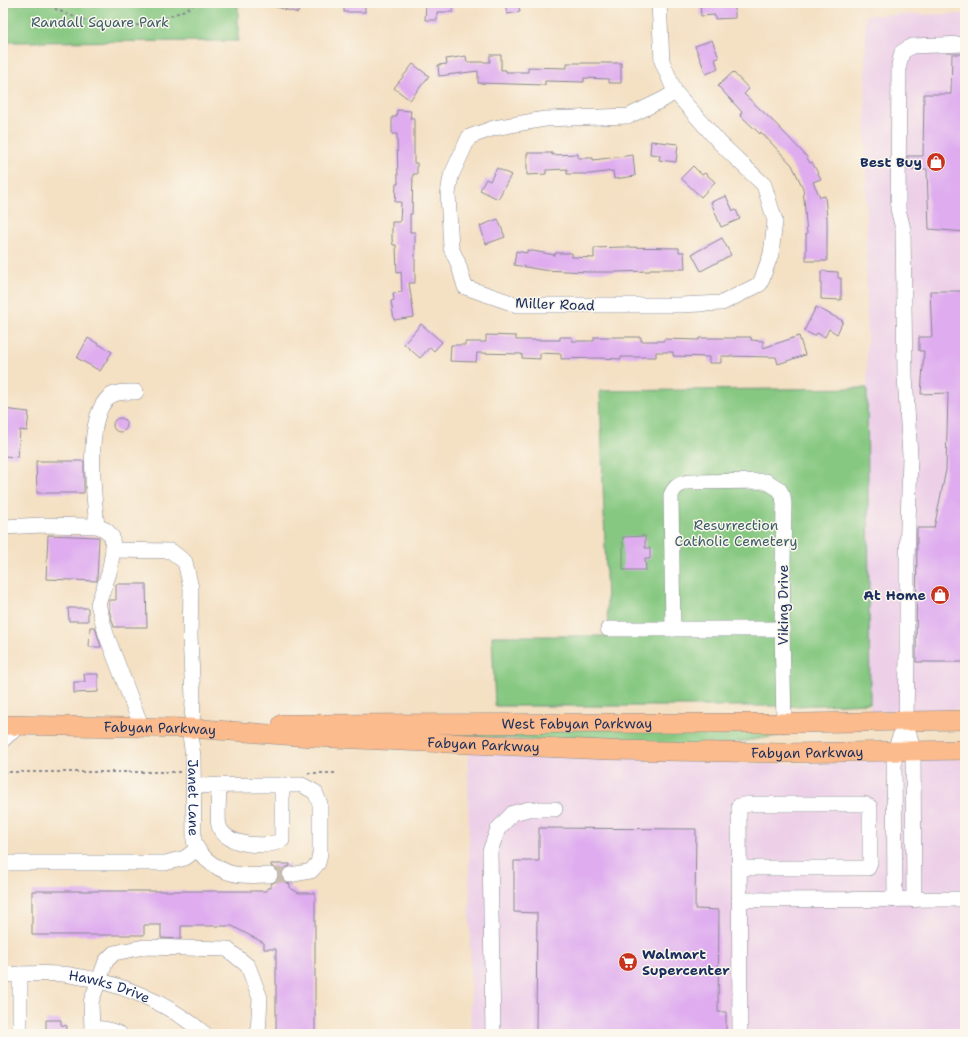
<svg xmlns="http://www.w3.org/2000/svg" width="968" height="1037" font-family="'Shantell Sans',sans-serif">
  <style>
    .built { fill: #edd0e8 }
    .green { fill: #86c881; stroke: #507c70 }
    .building { fill: #dfadef }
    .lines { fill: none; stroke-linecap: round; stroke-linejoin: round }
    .minor-tunnel { stroke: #c9bdaf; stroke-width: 15; stroke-dasharray: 15 8; stroke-linecap: butt }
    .minor-casing { stroke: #888890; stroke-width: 16 }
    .major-casing { stroke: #888890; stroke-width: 20 }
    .path { stroke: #888890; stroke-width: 2; stroke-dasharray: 3 3; stroke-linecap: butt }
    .minor { stroke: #fff; stroke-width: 15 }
    .major { stroke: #fbbb8c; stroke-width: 19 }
    .labels { text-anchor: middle; stroke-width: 3; stroke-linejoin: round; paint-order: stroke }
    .park-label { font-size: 14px; fill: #3b5d68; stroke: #fbf7ec }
    .poi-label { font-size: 14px; font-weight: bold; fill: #1b2f5e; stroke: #fbf7ec; text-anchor: end }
    .street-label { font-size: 14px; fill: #1b2f5e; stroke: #fbf7ec }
  </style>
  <rect width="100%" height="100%" fill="#fbf7ec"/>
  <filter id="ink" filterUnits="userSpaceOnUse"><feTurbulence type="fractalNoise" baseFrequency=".025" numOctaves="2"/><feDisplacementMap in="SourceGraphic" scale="8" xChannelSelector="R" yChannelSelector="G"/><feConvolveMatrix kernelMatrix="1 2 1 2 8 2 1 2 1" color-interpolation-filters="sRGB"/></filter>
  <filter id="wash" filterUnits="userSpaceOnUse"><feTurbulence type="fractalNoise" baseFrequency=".012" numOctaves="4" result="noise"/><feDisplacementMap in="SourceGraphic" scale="16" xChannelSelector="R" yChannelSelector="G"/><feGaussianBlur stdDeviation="0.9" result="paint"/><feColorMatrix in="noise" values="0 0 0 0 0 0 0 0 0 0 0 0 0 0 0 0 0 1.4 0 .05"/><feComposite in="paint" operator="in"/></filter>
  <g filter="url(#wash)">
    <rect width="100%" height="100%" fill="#f4e0c3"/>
    <g class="built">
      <polygon points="965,14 965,709 870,712 867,388 865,15"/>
      <polygon points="468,751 767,764 965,758 965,1034 471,1034"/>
    </g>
    <g class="green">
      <polygon points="3,3 238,3 238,41 3,42"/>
      <polygon points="867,388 870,703 796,706 495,706 492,636 608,636 600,391"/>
      <polygon points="311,728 791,728 790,734 695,749"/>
    </g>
    <g id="blocks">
      <g class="building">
        <polygon points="273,3 301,3 298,13 273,6"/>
        <rect x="344" y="3" width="21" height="9"/>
        <polygon points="426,3 453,3 453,12 437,12 437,20 425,20"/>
        <polygon points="505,3 518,3 520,12 507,14"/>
        <polygon points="700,3 735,3 735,18 715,19 715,15 701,16"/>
        <polygon points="712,40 719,58 715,59 718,69 706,74 695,46"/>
        <polygon points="952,54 965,54 965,232 929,229 927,169 907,169 907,156 923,156 924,94 951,94"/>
        <polygon points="490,55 501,55 501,70 506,70 506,72 528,72 528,67 567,68 567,63 621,63 621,83 609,83 609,79 584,78 584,82 545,81 545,85 478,83 478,71 439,76 438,65 447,64 446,59 466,56 467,62 490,62"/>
        <polygon points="413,64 429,76 410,100 394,88"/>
        <polygon points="733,72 749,89 744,94 777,125 806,156 810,163 812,162 821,179 813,182 820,197 825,196 827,218 827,261 806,261 806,234 807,234 803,188 792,165 761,132 760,134 740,115 742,112 718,86"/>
        <polygon points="397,110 411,111 410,118 414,118 414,163 417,163 417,174 413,174 412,214 410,214 410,232 415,232 415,283 409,283 414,317 394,320 391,301 394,300 393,293 402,292 401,272 397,273 396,245 393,245 392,239 392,222 400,222 401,202 395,202 396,184 398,184 397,134 392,134 392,117 396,117"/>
        <polygon points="651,141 678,144 676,162 659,160 660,155 650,154"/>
        <polygon points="527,153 552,153 552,155 578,154 578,158 593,158 593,160 633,155 635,176 614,179 613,171 590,174 567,174 567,169 546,170 546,174 527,175"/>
        <polygon points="693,166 702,175 705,173 715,182 701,197 681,178"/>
        <polygon points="497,168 511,175 498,199 480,190 486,179 490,181"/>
        <polygon points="726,196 733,211 736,210 740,219 721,227 711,202"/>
        <polygon points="498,219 505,237 486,244 480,226"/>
        <polygon points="722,238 731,255 701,271 692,254"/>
        <polygon points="622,247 679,248 679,252 684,252 685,269 650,269 650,271 616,272 588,272 543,270 514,265 516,251 527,253 527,250 555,255 555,253 572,253 572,257 594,258 594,248"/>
        <polygon points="821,271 838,272 838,278 841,278 841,300 821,299"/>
        <polygon points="930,291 965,291 965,662 916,662 917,528 934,528 946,470 948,393 921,394 924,351 919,351 919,337 932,337"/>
        <polygon points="816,307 843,321 837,334 829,329 825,337 817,333 815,336 804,331"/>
        <polygon points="421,324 442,342 434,351 430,347 420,358 404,344"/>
        <polygon points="486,335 516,336 516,340 560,340 560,337 572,337 572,341 594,341 594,337 641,337 641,341 664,341 664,339 699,340 699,338 736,338 736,337 751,337 751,340 763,341 763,348 799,336 805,355 778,364 776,357 721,356 721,363 709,363 709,357 673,356 673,352 656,352 656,357 621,357 621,359 598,358 561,359 561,354 540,353 540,359 522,358 522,354 477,353 476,362 450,361 451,345 465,345 465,342 486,342"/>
        <polygon points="88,338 112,352 100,371 77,358"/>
        <polygon points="3,409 29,412 27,431 20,430 18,457 3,456"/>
        <circle cx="120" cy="425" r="7"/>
        <polygon points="36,461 84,461 84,493 37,493"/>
        <polygon points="48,535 99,537 97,581 46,579"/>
        <polygon points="645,536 645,548 650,548 650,559 645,559 646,570 623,570 623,537"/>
        <polygon points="116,584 146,584 147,627 114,627 109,610 109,600 116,600"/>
        <polygon points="68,608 88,608 88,621 69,621"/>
        <polygon points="90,627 95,627 101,647 89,647"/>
        <polygon points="84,674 98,674 98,692 74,693 74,682 85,682"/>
        <polygon points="539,828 696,829 695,909 719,910 718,1012 726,1012 726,1034 536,1034 537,913 514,912 514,861 539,861"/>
        <polygon points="271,864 290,864 290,866 284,868 282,872 281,876 283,881 290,884 290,888 299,893 315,893 315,1034 276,1034 276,949 264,949 264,943 232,926 181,926 181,939 161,938 161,925 144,925 144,935 32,935 32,891 267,891 267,888 271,888 271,884 278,880 279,875 278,870 271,866"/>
        <polygon points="46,1020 61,1020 61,1025 67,1026 66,1034 46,1034"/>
      </g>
    </g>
  </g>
  <g filter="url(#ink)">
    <use href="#blocks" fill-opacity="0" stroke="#888890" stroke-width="1"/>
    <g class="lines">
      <polyline class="minor-tunnel" points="270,875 290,875"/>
      <defs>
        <g id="minor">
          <polyline points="659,3 662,61 675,92 720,143 764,185 775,221 771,254 760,284 722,303 680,305 517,305 465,287 458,263 451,248 448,194 451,176 469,137 494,128 545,119 629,116 664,99 675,92"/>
          <path d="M97 526C94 498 84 417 109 397 116 391 128 392 136 392"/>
          <polyline points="3,527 42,525 97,526 106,530 112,537 113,550 109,573 98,604 106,634 142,728"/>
          <polyline points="113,550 171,551 185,562 191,588 190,636 193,698 192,729"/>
          <polyline points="608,629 782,629"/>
          <path d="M673 629 671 495C675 486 679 484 688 482L766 481 779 489 783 496 784 504 782 629 784 723"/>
          <path id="s1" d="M189 728 193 756 194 841C200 860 222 873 241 875 250 876 260 875 270 875"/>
          <polyline points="3,740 8,735 22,725"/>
          <polyline points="282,785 302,785 315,792 320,804 320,853 318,863 311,871 290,875"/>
          <path d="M193 786C223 785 253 785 282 785V840C267 849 225 846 219 826 217 819 219 793 219 785"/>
          <polyline points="3,863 165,863 185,858 197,849"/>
          <polyline points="739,868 868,868 870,862 870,807 864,804 750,804 739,806 740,1034"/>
          <polyline points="739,900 965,899"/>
          <polyline points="895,900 894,752 906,721"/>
          <polyline points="914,900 913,751 906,721 907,655 907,561 910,456 905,376 903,229 898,209 899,65 902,52 912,46 965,44"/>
          <polyline points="20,974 20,1034"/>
          <path id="s2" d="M3 975C23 974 50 972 70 975 119 982 167 1002 205 1034"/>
          <polyline points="92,1030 91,1002 106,961 114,953 144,947 227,949 248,966 260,998 258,1034"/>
          <path d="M90 1034 92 1030C103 1027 110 1030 120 1034"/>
          <polyline points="493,1034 490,851 498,829 513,813 529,809 555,809"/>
        </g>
        <g id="major">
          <path id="s3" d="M282 724 801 723 965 720"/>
          <path id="s4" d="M3 725 189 728 311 737 608 750 784 753 965 750"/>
        </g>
      </defs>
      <use href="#minor" class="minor-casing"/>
      <use href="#major" class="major-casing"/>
      <g class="path">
        <path d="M44 3C85 25 126 35 171 16 179 12 188 10 195 3"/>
        <polyline points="3,772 180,772"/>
        <polyline points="308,773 337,773"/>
      </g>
      <use href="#minor" class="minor"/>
      <use href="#major" class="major"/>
    </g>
  </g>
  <defs>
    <symbol id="shop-disc" viewBox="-11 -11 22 22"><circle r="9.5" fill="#c8321e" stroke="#fbf7ec"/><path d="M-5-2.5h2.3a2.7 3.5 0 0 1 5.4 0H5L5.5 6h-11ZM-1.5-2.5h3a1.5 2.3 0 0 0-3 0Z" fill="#fff"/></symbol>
    <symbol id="supermarket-disc" viewBox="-11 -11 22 22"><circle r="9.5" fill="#c8321e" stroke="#fbf7ec"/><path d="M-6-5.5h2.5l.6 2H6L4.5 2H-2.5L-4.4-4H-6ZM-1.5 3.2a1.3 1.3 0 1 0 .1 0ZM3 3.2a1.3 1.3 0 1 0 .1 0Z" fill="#fff"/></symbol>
  </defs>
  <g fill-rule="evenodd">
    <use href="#shop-disc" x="925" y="151" width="22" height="22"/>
    <use href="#shop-disc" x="929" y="584" width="22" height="22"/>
    <use href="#supermarket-disc" x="617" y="951" width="22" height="22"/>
  </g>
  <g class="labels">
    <g class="park-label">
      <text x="100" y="27">Randall Square Park</text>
      <text x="736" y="530">Resurrection<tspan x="736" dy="16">Catholic Cemetery</tspan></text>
    </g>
    <g class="poi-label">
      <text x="922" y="167">Best Buy</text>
      <text x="926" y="600">At Home</text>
      <text x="642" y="959" text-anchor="start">Walmart<tspan x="642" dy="16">Supercenter</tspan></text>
    </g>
    <g class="street-label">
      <text transform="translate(555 304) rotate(2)" y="5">Miller Road</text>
      <text transform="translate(783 605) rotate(-90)" y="5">Viking Drive</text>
      <text dy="5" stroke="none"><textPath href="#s3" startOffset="295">West Fabyan Parkway</textPath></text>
      <text dy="5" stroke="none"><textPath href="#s4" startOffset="157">Fabyan Parkway</textPath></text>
      <text dy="5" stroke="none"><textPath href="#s4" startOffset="481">Fabyan Parkway</textPath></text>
      <text dy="5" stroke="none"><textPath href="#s4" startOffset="805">Fabyan Parkway</textPath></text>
      <text dy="5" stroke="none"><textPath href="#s1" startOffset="70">Janet Lane</textPath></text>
      <text dy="5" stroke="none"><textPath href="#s2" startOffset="108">Hawks Drive</textPath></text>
    </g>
  </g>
  <rect width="968" height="1037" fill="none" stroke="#fbf7ec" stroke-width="16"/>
</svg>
